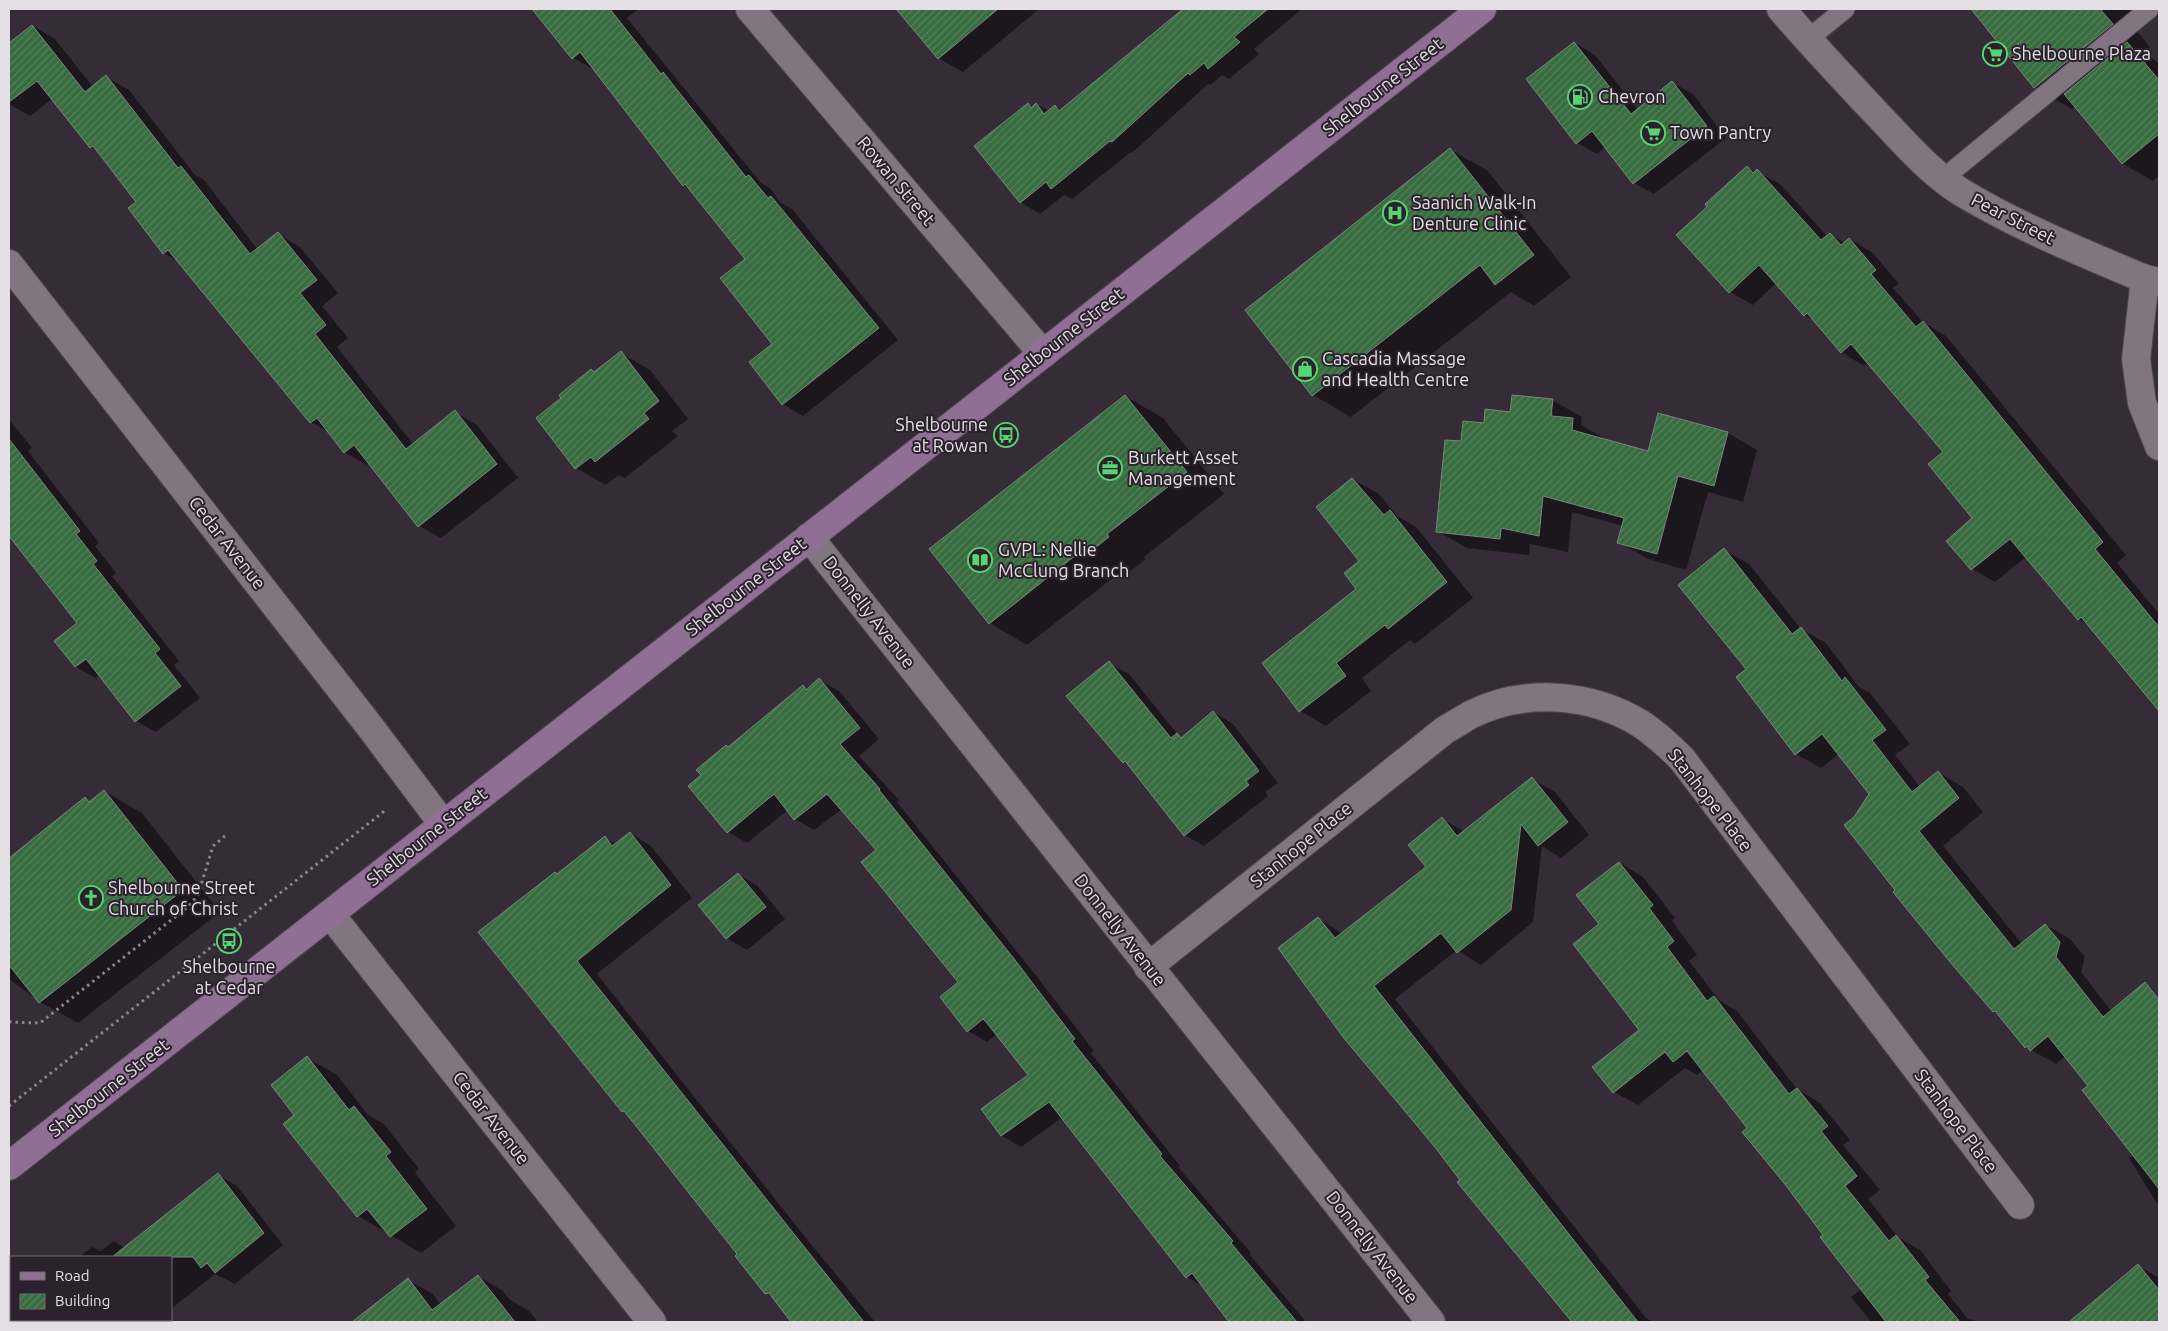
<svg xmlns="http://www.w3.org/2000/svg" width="2168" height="1331" font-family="Ubuntu,sans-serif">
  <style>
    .shadow { fill: #0007; fill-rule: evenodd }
    .building { fill: url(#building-hatch); stroke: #7a877b }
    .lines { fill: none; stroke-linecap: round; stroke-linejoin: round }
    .lane-casing { stroke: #514952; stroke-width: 21 }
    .street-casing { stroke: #514952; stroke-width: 30 }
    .secondary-casing { stroke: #514952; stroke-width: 30 }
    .path { stroke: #8d858e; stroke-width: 3; stroke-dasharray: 2.5 4; stroke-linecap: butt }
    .lane { stroke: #817582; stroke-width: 19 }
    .street { stroke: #817582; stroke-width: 28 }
    .secondary { stroke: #8f6f93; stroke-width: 28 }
    .labels { text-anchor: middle; stroke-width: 4; stroke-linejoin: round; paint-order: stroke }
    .poi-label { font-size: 18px; fill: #e4dee5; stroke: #2c222d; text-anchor: start }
    .street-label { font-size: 18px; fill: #e4dee5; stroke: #2c222d }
  </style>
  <defs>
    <pattern id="building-hatch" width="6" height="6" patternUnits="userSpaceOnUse" patternTransform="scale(1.25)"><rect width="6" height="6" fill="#376c3f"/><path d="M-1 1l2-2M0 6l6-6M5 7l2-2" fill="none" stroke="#54815b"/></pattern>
  </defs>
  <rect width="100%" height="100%" fill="#362c37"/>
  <g class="shadow">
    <polygon points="534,9 639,9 627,18 761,183 770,188 781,203 792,209 898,340 803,416 783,404 774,344 746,259 691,189 683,185 594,68 593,69 573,58"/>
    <polygon points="898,9 1039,9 963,72 938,58"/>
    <polygon points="1184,9 1302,9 1254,49 1259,54 1229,79 1222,75 1211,85 1208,84 1132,153 1131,152 1072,199 1064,195 1040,214 1020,202 1028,104 1033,108 1037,105 1049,111 1055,107 1061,110"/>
    <polygon points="1973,9 2159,9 2159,12 2136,30 2150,47 2143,52 2159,63 2159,175 2153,181 2123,164 2076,106 2072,109 2034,87"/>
    <polygon points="33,26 55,39 93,87 106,77 129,90 195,175 204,180 258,250 278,234 300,247 338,293 322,306 348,338 337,347 413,444 455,412 477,425 518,478 441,538 419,526 370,462 367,465 344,452 330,433 311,422 179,262 164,253 130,208 137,202 100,152 91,147 52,99 30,116 9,104 9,44"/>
    <polygon points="1575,43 1595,55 1638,110 1673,83 1693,94 1726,138 1654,194 1634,183 1606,147 1597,154 1577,143"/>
    <polygon points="1451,150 1488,171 1571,277 1534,306 1511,292 1351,417 1313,395 1246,310"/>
    <polygon points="1747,167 1780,184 1827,236 1830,234 1845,243 1850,239 1873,253 1899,284 1893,288 1923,322 1946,336 2126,555 2117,563 2159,614 2159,709 2090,626 2078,619 2026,557 1995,582 1972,569 1974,518 1945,452 1868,362 1864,366 1841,352 1815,321 1804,315 1776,283 1753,305 1730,292 1709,207"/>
    <polygon points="621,353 650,370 688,419 672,431 678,436 625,478 619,475 606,485 576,468 591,370 595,372"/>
    <polygon points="1125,396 1163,418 1224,494 1144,557 1146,559 1123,577 1118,574 1027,645 989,623"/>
    <path d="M1552 400 1582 417 1581 425 1602 437V439L1649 452 1659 415 1728 433 1757 450 1743 502 1708 492 1686 570 1648 559 1618 542 1623 526 1572 512 1568 552 1530 544 1529 555 1467 548 1437 531 1462 442 1485 424ZM1550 412H1553L1552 423Z"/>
    <polygon points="9,419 32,448 28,451 99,543 95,546 116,573 112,576 179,661 174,665 200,698 156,732 136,721 100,675 95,678 75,666 79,623 9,534"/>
    <polygon points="1352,479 1379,494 1397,516 1416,527 1473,598 1415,644 1410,640 1362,678 1371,691 1326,726 1300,711 1358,590 1361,561"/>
    <polygon points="1724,550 1749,564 1801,629 1826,643 1859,687 1870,693 1910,744 1895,755 1920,787 1939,773 1963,787 1983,812 1943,846 2022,944 2046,925 2070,939 2085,957 2081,972 2115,1016 2134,1027 2159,1068 2159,1207 2129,1158 2134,1155 2090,1086 2065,1056 2056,1064 2026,1047 2000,1015 1993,1012 1897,890 1855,818 1871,794 1839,754 1821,768 1796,754 1747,670"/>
    <polygon points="1109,663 1129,674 1179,736 1183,738 1213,712 1233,724 1278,783 1265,792 1268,796 1204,846 1185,835 1131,766 1124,762"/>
    <polygon points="819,680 839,691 879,739 859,756 899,800 897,802 1034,973 1094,1051 1091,1053 1180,1166 1178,1167 1251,1253 1249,1254 1306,1322 1231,1322 1204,1287 1187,1277 1063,1117 1021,1147 1002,1136 983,1109 1030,1075 997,1034 987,1042 968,1031 960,982 877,851 842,809 814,830 795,819 788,810 747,843 728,832 702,775 729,748 803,687 808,690"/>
    <polygon points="1532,779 1555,792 1589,835 1561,858 1542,846 1533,922 1481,965 1457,950 1395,999 1646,1318 1653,1322 1573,1322 1459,1182 1461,1180 1318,918 1343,934 1428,867 1442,819 1465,832"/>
    <polygon points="104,791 142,813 220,912 78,1023 40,1002 9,979 9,860 85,799 91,802"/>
    <polygon points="630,833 651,846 692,898 597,974 802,1233 875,1322 795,1322 775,1298 766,1293 738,1255 629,1115 622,1112 480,932 605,838 616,844"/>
    <polygon points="1620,863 1643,877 1675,918 1672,921 1697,955 1689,961 1719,1000 1737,1011 1797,1089 1820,1103 1850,1140 1843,1145 1880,1190 1868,1199 1898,1237 1920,1250 1951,1291 1948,1294 1968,1319 1982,1322 1871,1322 1851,1297 1863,1288 1748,1128 1703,1070 1697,1075 1685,1068 1638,1105 1614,1092 1641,1030 1601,924"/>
    <polygon points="738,874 758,886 785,919 747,950 727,938"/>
    <polygon points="307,1058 337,1075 368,1115 384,1124 419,1169 415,1173 456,1226 421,1253 358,1216 296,1115"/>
    <polygon points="218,1175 237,1186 283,1245 235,1284 215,1274 171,1309 171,1257 79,1257 92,1247 101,1251 114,1241 125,1248"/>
    <polygon points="2138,1266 2159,1278 2159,1322 2079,1322 2075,1319"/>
    <polygon points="478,1276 503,1291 509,1299 529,1311 538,1322 376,1322 368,1312 408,1280 433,1294 441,1305"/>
    <polygon points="86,1320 147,1320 143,1322 88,1322"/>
    <polygon points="149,1320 158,1320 154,1322"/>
  </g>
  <g class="building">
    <polygon points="532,9 610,9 661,74 663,72 746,177 749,175 768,198 771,196 879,328 782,405 749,362 772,344 720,278 745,259 685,184 683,186 580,52 572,59"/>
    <polygon points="896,9 998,9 938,59"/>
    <polygon points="1183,9 1268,9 1234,37 1240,42 1208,69 1204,63 1190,75 1188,73 1112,142 1110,141 1051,189 1046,182 1020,203 974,146 1028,103 1031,108 1036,103 1044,114 1055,105 1059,111"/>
    <polygon points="1971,9 2100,9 2113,24 2034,88"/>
    <polygon points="32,25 85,92 106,75 178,168 181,166 250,254 278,232 317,280 300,293 326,325 315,334 406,449 455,410 497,464 418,527 354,445 344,453 317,418 310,423 168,250 163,254 128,208 136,202 93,146 90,148 37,81 9,102 9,43"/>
    <polygon points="1574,42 1631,114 1672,81 1707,126 1633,184 1592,131 1576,144 1526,79"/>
    <polygon points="2127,42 2159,80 2159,134 2122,164 2064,94"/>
    <polygon points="1450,148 1534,255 1495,285 1480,265 1312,396 1245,310"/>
    <polygon points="1747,166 1753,173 1757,169 1821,240 1830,233 1841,245 1849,238 1876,270 1871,274 1916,327 1923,321 2103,542 2095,549 2159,627 2159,711 2081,617 2078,620 2010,539 1971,570 1946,541 1972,518 1928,464 1943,452 1851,344 1841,353 1807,313 1804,316 1759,265 1729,293 1676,235 1707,207 1705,204"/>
    <polygon points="621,351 659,401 644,413 649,419 595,462 591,457 575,469 536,418 561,398 559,395 591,369 594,372"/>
    <polygon points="1125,395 1187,472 1107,534 1109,537 1085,556 1081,551 989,624 929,549"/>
    <polygon points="1512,395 1553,399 1551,416 1573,418 1572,430 1648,451 1658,413 1728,432 1714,486 1678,476 1657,554 1617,543 1624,518 1543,496 1539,536 1501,528 1500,539 1436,532 1445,440 1461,441 1463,421 1484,423 1485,409 1510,412"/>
    <polygon points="9,439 80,531 76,534 97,561 93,564 160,649 155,653 181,686 135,722 86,659 75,667 54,641 77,623 9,536"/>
    <polygon points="1352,478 1384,515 1390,510 1447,582 1388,629 1385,625 1336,663 1346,676 1299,712 1262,663 1356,589 1344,573 1359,561 1316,507"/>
    <polygon points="1724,548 1792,634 1801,627 1842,681 1845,677 1886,730 1872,740 1912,792 1938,771 1959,798 1919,831 2014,949 2045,924 2060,942 2056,957 2103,1017 2145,982 2159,1000 2159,1189 2082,1090 2088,1086 2048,1036 2030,1051 2027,1046 2025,1048 1995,1011 1993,1012 1950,962 1893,892 1895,890 1844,825 1854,817 1869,794 1822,734 1795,755 1736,677 1746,669 1678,585"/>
    <polygon points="1109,661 1171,738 1177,733 1181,738 1213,711 1259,771 1246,781 1249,785 1184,836 1125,761 1123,763 1066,696"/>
    <polygon points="819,678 860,728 840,744 880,789 879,790 1015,960 1075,1039 1072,1041 1162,1154 1160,1156 1233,1241 1231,1243 1297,1322 1229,1322 1192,1273 1186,1278 1049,1102 1001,1136 981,1109 1028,1075 986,1022 983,1019 967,1032 940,997 958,982 861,862 876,850 827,794 794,820 774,794 727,833 688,786 701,775 696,770 726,745 728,747 803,685 806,690"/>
    <polygon points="1532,777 1568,822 1538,846 1521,824 1511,910 1457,953 1441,933 1374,986 1638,1322 1572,1322 1457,1182 1460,1180 1434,1146 1343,1037 1278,948 1318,917 1335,938 1426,867 1408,845 1442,817 1457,836"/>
    <polygon points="104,790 183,890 39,1003 9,965 9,858 85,797 89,802"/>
    <polygon points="630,832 671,885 577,961 864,1322 791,1322 769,1293 765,1294 735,1256 737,1254 644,1136 624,1111 622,1112 478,932 555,872 557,874 605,836 612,846"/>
    <polygon points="1619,862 1653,905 1649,908 1674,941 1667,947 1707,1001 1714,996 1789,1094 1797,1088 1828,1126 1821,1131 1857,1176 1845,1186 1889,1241 1896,1235 1929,1277 1925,1280 1960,1322 1886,1322 1820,1237 1823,1235 1784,1183 1742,1132 1747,1128 1687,1051 1673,1062 1665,1052 1613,1093 1592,1067 1639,1030 1573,944 1599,924 1576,895"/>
    <polygon points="738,873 766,907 726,939 698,905"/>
    <polygon points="307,1056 349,1110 354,1106 391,1152 386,1156 427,1209 390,1237 367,1209 357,1217 283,1124 294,1115 271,1085"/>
    <polygon points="218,1173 264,1233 215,1273 207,1263 201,1268 193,1257 112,1257"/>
    <polygon points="2138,1264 2159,1290 2159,1322 2069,1322"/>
    <polygon points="478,1275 515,1322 352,1322 408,1278 432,1310"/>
  </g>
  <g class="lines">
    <defs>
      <g id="lane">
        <polyline points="1807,40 1845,9"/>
        <polyline points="1944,178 2149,9"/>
      </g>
      <g id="street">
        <polyline points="750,9 1043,354"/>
        <path d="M1781 9C1812 45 1845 80 1878 115 1903 141 1929 172 1961 192 2019 227 2083 253 2145 279L2159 282"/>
        <polyline points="9,264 371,728 443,824"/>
        <polyline points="2145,279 2136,359 2142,403 2159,446"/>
        <polyline points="809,537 1431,1322"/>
        <polyline points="330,914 652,1322"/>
        <path d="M1148 967 1445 730C1454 725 1463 719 1472 714 1525 688 1591 693 1641 724 1656 734 1669 746 1682 759L2020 1205"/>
      </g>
      <polyline id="secondary" points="9,1166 1482,9"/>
    </defs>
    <use href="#lane" class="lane-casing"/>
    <use href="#street" class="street-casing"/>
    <use href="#secondary" class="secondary-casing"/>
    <g class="path">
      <polyline points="9,1022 40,1023 189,906 198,895 213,846 225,836"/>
      <polyline points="9,1106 387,809"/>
    </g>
    <use href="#lane" class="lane"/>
    <use href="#street" class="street"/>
    <use href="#secondary" class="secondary"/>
  </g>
  <defs>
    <symbol id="supermarket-ring" viewBox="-11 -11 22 22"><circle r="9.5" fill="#2c222d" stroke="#57d570" stroke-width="1.5"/><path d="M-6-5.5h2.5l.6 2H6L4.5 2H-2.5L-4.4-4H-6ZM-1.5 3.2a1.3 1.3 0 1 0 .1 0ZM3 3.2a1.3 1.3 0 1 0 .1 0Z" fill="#57d570"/></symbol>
    <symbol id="fuel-ring" viewBox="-11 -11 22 22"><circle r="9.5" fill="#2c222d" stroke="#57d570" stroke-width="1.5"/><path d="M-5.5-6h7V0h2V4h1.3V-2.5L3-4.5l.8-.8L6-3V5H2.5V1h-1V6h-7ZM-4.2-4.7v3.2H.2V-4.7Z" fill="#57d570"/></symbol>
    <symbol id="hospital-ring" viewBox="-11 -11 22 22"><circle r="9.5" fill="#2c222d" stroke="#57d570" stroke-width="1.5"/><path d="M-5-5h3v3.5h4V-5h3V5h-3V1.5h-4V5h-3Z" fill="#57d570"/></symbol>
    <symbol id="shop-ring" viewBox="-11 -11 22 22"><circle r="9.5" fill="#2c222d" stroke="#57d570" stroke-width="1.5"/><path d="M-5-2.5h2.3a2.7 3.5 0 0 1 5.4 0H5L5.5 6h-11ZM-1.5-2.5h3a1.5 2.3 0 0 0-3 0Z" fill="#57d570"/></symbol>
    <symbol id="bus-ring" viewBox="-11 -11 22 22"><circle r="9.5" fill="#2c222d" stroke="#57d570" stroke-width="1.5"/><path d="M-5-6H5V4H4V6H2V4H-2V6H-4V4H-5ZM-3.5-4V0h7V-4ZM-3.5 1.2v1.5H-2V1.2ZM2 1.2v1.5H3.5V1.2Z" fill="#57d570"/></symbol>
    <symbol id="office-ring" viewBox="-11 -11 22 22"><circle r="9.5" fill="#2c222d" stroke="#57d570" stroke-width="1.5"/><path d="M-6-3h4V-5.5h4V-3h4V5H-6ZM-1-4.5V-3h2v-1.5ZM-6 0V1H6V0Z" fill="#57d570"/></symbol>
    <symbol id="library-ring" viewBox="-11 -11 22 22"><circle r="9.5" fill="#2c222d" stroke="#57d570" stroke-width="1.5"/><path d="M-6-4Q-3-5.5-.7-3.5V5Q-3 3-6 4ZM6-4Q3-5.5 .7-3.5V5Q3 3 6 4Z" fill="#57d570"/></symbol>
    <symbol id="church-ring" viewBox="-11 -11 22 22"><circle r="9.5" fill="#2c222d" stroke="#57d570" stroke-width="1.5"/><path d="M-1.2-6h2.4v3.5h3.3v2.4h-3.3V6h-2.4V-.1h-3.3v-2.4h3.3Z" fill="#57d570"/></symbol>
  </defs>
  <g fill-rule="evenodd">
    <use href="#supermarket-ring" x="1981" y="40" width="28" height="28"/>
    <use href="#fuel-ring" x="1566" y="83" width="28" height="28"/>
    <use href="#supermarket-ring" x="1639" y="119" width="28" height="28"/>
    <use href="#hospital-ring" x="1381" y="199" width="28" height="28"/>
    <use href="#shop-ring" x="1291" y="355" width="28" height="28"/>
    <use href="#bus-ring" x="992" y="421" width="28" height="28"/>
    <use href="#office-ring" x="1096" y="454" width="28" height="28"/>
    <use href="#library-ring" x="966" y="546" width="28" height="28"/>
    <use href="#church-ring" x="77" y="884" width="28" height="28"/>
    <use href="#bus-ring" x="215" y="927" width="28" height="28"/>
  </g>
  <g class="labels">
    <g class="poi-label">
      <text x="2012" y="60">Shelbourne Plaza</text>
      <text x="1598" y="103">Chevron</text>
      <text x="1670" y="139">Town Pantry</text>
      <text x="1412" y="209">Saanich Walk-In<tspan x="1412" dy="21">Denture Clinic</tspan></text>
      <text x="1322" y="365">Cascadia Massage<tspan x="1322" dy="21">and Health Centre</tspan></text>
      <text x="988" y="431" text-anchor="end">Shelbourne<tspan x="988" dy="21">at Rowan</tspan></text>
      <text x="1128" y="464">Burkett Asset<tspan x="1128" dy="21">Management</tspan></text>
      <text x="998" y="556">GVPL: Nellie<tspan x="998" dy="21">McClung Branch</tspan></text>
      <text x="108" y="894">Shelbourne Street<tspan x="108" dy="21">Church of Christ</tspan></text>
      <text x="229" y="973" text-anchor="middle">Shelbourne<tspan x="229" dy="21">at Cedar</tspan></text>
    </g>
    <g class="street-label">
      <text transform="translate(1383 87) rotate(-38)" y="6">Shelbourne Street</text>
      <text transform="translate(896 181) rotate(50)" y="6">Rowan Street</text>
      <text transform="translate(2013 219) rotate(27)" y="6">Pear Street</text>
      <text transform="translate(1064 337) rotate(-38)" y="6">Shelbourne Street</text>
      <text transform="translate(227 543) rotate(52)" y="6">Cedar Avenue</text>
      <text transform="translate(746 587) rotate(-38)" y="6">Shelbourne Street</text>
      <text transform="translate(869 612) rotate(52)" y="6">Donnelly Avenue</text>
      <text transform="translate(1710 800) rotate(52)" y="6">Stanhope Place</text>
      <text transform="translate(427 837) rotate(-38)" y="6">Shelbourne Street</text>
      <text transform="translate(1301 845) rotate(-39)" y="6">Stanhope Place</text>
      <text transform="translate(1120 930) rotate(52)" y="6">Donnelly Avenue</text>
      <text transform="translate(109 1088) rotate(-38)" y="6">Shelbourne Street</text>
      <text transform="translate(491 1118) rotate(52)" y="6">Cedar Avenue</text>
      <text transform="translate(1956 1121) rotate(53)" y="6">Stanhope Place</text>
      <text transform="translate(1372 1247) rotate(52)" y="6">Donnelly Avenue</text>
    </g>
  </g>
  <rect width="2168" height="1331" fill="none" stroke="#e4dee5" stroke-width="20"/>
  <rect x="10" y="1256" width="162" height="65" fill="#2c222d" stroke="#766d77"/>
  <rect x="20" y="1272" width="25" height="8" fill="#8f6f93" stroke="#766d77"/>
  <text x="55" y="1281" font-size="15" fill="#e4dee5">Road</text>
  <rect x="20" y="1294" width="25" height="15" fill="url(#building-hatch)" stroke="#766d77"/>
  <text x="55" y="1306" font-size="15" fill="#e4dee5">Building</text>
</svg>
